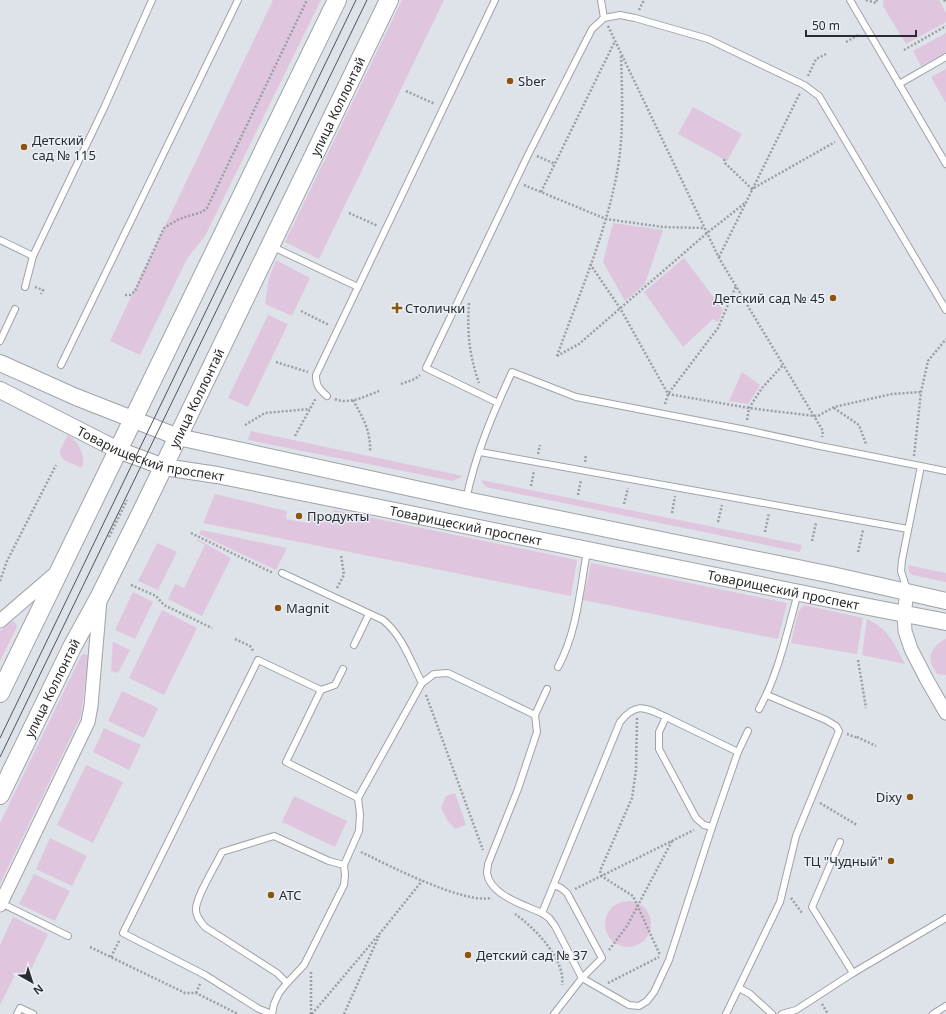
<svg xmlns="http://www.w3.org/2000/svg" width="946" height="1014" font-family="'Noto Sans',sans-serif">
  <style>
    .green { fill: #dfc6de }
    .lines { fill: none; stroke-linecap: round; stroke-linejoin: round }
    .service-casing { stroke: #9fa2a9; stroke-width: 8 }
    .minor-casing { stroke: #9fa2a9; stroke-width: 15 }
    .tertiary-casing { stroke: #9fa2a9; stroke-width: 18 }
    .secondary-casing { stroke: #9fa2a9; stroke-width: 20 }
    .path { stroke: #9b9ea4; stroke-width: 2.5; stroke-dasharray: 2 2; stroke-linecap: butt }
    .service { stroke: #fff; stroke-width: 6 }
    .minor { stroke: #fff; stroke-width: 13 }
    .tertiary { stroke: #fff; stroke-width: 16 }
    .secondary { stroke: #fff; stroke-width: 18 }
    .tram { stroke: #525458; stroke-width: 1 }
    .poi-dot { fill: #8d550c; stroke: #ebeff6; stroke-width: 1.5 }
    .labels { text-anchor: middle; stroke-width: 3; stroke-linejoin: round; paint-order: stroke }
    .poi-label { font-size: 13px; fill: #292b2e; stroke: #ebeff6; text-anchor: start }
    .street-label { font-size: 13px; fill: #292b2e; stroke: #ebeff6 }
  </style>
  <rect width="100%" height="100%" fill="#dee2e9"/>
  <g class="green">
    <polygon points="273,0 321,0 205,236 187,259 140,355 110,341"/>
    <polygon points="402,0 444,0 319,259 285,242"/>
    <polygon points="883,0 939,0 946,13 946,22 906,44 883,6"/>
    <polygon points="946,33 946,52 921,66 913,51"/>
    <polygon points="946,69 946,103 931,77"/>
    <polygon points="693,107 742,134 727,161 678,134"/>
    <polygon points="613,223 663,230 645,284 625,301 603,262"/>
    <polygon points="684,258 723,310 718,322 713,319 683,347 644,292"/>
    <polygon points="276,260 310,278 292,316 265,304 269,278"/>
    <polygon points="268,315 288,324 248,407 228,398"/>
    <polygon points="742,372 760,385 748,404 729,401"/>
    <polygon points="251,431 463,476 453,481 248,440"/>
    <path d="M68 435C79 442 86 455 82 468L64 460 60 454V450Z"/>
    <polygon points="481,480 802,545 800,552 486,487"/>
    <polygon points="215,494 287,511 286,519 308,523 310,515 331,519 334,510 577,560 571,596 203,523"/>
    <polygon points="201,530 287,548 276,570 199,534"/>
    <polygon points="197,539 231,558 202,616 168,599 175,584 184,588 205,545 196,540"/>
    <polygon points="157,543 177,552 158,590 138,581"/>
    <polygon points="591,563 787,603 778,639 583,600"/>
    <polygon points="908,565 946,573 946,582 912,575 909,572"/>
    <polygon points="133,592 153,602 135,639 115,630"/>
    <polygon points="804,605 863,618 857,654 791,643 798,612"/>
    <polygon points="162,610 197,628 164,695 129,678"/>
    <path d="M867 619C889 629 894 644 905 664L862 655Z"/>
    <polygon points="14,621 16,624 17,627 0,661 0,631 11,622"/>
    <path d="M946 639V675L937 674C936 671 933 668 932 665 927 654 936 643 946 639Z"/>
    <polygon points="113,642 130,650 118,673 111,671"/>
    <polygon points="83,654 88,655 88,658 81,716 0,884 0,823 81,656"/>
    <polygon points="122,691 158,708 144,738 108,721"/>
    <polygon points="104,728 141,745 129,770 93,752"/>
    <polygon points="86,765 123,782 93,843 57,825"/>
    <polygon points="455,793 466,825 455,829 447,820 441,808 446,796"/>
    <polygon points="294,796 347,821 335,847 282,822"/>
    <polygon points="50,838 87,856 72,886 36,869"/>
    <polygon points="34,874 70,891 55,921 19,904"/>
    <circle cx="628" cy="924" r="23"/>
    <polygon points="13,917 48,934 27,978 16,973 0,1005 0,945"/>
  </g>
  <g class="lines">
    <defs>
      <g id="service">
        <polyline points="601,0 604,18"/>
        <polyline points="850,0 946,164"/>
        <polyline points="899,84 946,57"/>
        <polyline points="0,240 33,256"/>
        <polyline points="271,246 358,287"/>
        <polyline points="25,287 33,256 104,108 152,0"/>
        <polyline points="0,341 15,309"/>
        <polyline points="61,365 238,0"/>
        <path d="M327 396C319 389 316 386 316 375L495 0"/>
        <polyline points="498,403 426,368 529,153 592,29 604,18 620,15 635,18 708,39 804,85 819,96 946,310"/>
        <polyline points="480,452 908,529"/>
        <path d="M466 500C475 455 493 413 512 372L576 397 746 430 820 446 946 471"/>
        <polyline points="907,590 901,571 902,560 921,466"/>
        <polyline points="354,645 369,614"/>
        <path d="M558 667C577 632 580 590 587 551"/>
        <path d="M422 683 434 674 448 673 535 715 537 732 518 789 488 864C488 867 487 870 487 873 490 895 524 905 542 913L620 722C636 702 644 707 666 717L659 732V749L696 818 704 825 712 827 669 960 654 992 647 1001 639 1006 629 1005 582 978 554 1014"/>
        <polyline points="321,690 335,685 343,669"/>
        <path d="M759 709C779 673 787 631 798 593"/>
        <polyline points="535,715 547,689"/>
        <polyline points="666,717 738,752"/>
        <polyline points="712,827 738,752 748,731"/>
        <polyline points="840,842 812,907 853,973"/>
        <polyline points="1,903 68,936"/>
        <polyline points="542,913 549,918 555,926 582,978 602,958 567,893 561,888 554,885"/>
        <path d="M287 983 277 973 205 927C201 922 196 917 196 910 195 898 216 865 222 852L274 836 329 861 344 865"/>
        <polyline points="739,988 750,994 772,1014"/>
        <polyline points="17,1014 20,1008 33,1014"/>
        <polyline points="272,1014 259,1009 205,975 123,933 258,660 321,690 286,762 358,798"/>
        <path d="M272 1014 274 1004 279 993 287 983 304 965 344 885 345 875 344 865 359 831 360 814 358 798 422 683C411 662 402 635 383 620L282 573"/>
        <polyline points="726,1014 780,902 796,836 839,731 836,726 826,720 767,695"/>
        <polyline points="782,1014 796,1010 853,973 946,918"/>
        <polyline points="933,1014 946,1006"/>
      </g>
      <g id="minor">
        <polyline points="907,593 904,614 905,631 911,649 927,680 946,713"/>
        <polyline points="0,621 57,572"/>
        <polyline points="0,905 88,722 91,706 100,600"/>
      </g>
      <g id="tertiary">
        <polyline points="0,363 76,397 178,437 466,500 832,575 946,601"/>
        <path id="s1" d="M0 390 118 450 164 467 217 475 864 606 946 622"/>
      </g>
      <g id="secondary">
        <polyline points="0,693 337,0"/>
        <path id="s2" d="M0 795 72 647 100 596 144 507 389 0"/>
      </g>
    </defs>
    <use href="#service" class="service-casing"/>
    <use href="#minor" class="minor-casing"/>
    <use href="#tertiary" class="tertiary-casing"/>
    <use href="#secondary" class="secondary-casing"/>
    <g class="path">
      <polyline points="866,0 876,3 877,0"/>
      <polyline points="944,0 946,3"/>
      <polyline points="639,10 644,0"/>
      <polyline points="608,26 719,258 823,431 822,437"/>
      <polyline points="846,42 860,34"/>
      <polyline points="904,50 946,26"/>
      <polyline points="808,76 816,59 826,54"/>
      <polyline points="406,91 435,104"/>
      <polyline points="537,156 555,164"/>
      <polyline points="724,159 725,163 752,189 835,142"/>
      <polyline points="524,185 606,219 663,227 704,228"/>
      <polyline points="541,192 615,41"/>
      <polyline points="349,213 378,226"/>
      <polyline points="719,257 800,93"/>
      <polyline points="590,264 620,308 668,394"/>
      <polyline points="35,287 43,290 41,294"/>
      <polyline points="125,295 130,295 135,291 164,228 179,219 202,212 207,208 307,0"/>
      <path d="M469 303C467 333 469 354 479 383"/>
      <polyline points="301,311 329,325"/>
      <path d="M557 356C579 294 607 232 618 167 624 130 622 92 621 54"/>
      <polyline points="557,356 579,344 707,233 745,203"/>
      <polyline points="276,362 308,372"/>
      <polyline points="401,384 415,379 420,375"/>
      <polyline points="668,394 749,408 814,416 818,416 834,407 892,394 921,392"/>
      <path d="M335 399C349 405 366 396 379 391"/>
      <path d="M353 400C363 418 371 431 370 452"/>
      <polyline points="665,404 668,394 718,328 736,286"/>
      <polyline points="834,408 859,425 866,444"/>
      <polyline points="747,420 749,408 762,388 783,365"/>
      <polyline points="245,425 265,413 310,409"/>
      <polyline points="295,436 316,398"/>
      <polyline points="538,454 540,445"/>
      <polyline points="914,456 921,392 928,361 946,339"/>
      <polyline points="585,462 586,454"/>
      <polyline points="531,486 534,471"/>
      <polyline points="578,495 581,480"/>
      <polyline points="624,504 628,488"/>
      <polyline points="672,513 675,496"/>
      <polyline points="718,522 722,505"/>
      <polyline points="765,532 769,513"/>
      <polyline points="191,533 273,573"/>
      <polyline points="109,537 127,500"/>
      <polyline points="812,541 816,523"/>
      <polyline points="858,552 863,530"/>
      <polyline points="0,581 7,561 56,465"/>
      <polyline points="131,585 156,596 164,605 212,628"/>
      <polyline points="337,588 344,575 341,555"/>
      <polyline points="235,639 250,646 254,652"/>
      <polyline points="858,660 866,708"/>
      <polyline points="426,695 483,850"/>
      <polyline points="637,718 636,770 632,798 600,871 602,876 606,879 633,896 660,955"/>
      <polyline points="847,734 858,738"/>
      <polyline points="857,737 876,746"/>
      <polyline points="820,803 857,825"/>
      <path d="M361 852C390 866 463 904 492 898"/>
      <polyline points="575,889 694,830"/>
      <polyline points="791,898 802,913"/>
      <path d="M515 914C535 928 566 960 562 985"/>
      <polyline points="90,947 185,993 196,993 238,1014"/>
      <polyline points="609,950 627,926 672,841"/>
      <polyline points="111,957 119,941"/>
      <polyline points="311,972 311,1014"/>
      <polyline points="608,983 659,957"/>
      <polyline points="196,993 200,984"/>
      <polyline points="822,1004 828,1014"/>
      <polyline points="312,1014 381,932 422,881"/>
      <polyline points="344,1014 379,936"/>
    </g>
    <use href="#service" class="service"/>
    <use href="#minor" class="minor"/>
    <use href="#tertiary" class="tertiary"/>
    <use href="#secondary" class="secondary"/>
    <g class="tram">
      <polyline points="0,738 356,0"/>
      <polyline points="0,757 367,0"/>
    </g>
  </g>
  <g class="poi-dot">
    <circle cx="510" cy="81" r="4"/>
    <circle cx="24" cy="147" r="4"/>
    <circle cx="833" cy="298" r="4"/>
    <path d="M395 302h4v4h4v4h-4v4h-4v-4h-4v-4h4z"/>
    <circle cx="299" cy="516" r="4"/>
    <circle cx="278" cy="608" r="4"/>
    <circle cx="910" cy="797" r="4"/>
    <circle cx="891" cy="861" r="4"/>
    <circle cx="271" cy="895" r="4"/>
    <circle cx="468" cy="955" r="4"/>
  </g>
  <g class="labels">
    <g class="poi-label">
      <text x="518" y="86">Sber</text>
      <text x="32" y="145">Детский<tspan x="32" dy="15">сад № 115</tspan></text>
      <text x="825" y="303" text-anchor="end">Детский сад № 45</text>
      <text x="405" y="313">Столички</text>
      <text x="307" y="521">Продукты</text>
      <text x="286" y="613">Magnit</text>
      <text x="902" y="802" text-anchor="end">Dixy</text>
      <text x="883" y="866" text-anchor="end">ТЦ "Чудный"</text>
      <text x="279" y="900">АТС</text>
      <text x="476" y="960">Детский сад № 37</text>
    </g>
    <g class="street-label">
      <text dy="5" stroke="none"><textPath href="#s2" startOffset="767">улица Коллонтай</textPath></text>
      <text dy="5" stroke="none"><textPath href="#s2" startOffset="443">улица Коллонтай</textPath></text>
      <text dy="5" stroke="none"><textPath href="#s1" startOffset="165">Товарищеский проспект</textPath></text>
      <text dy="5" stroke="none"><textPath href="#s1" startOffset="489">Товарищеский проспект</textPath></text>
      <text dy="5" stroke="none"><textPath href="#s1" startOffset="813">Товарищеский проспект</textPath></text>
      <text dy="5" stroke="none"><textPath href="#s2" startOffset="119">улица Коллонтай</textPath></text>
    </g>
  </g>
  <g transform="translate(32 982) rotate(141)" stroke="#ebeff6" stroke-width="3" paint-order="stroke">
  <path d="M0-3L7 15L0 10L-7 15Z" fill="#292b2e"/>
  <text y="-6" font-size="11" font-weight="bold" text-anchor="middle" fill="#292b2e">N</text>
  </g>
  <path d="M806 30v6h110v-6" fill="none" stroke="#292b2e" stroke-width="2"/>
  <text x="812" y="30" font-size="12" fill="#292b2e" stroke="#ebeff6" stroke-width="3" paint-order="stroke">50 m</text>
</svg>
